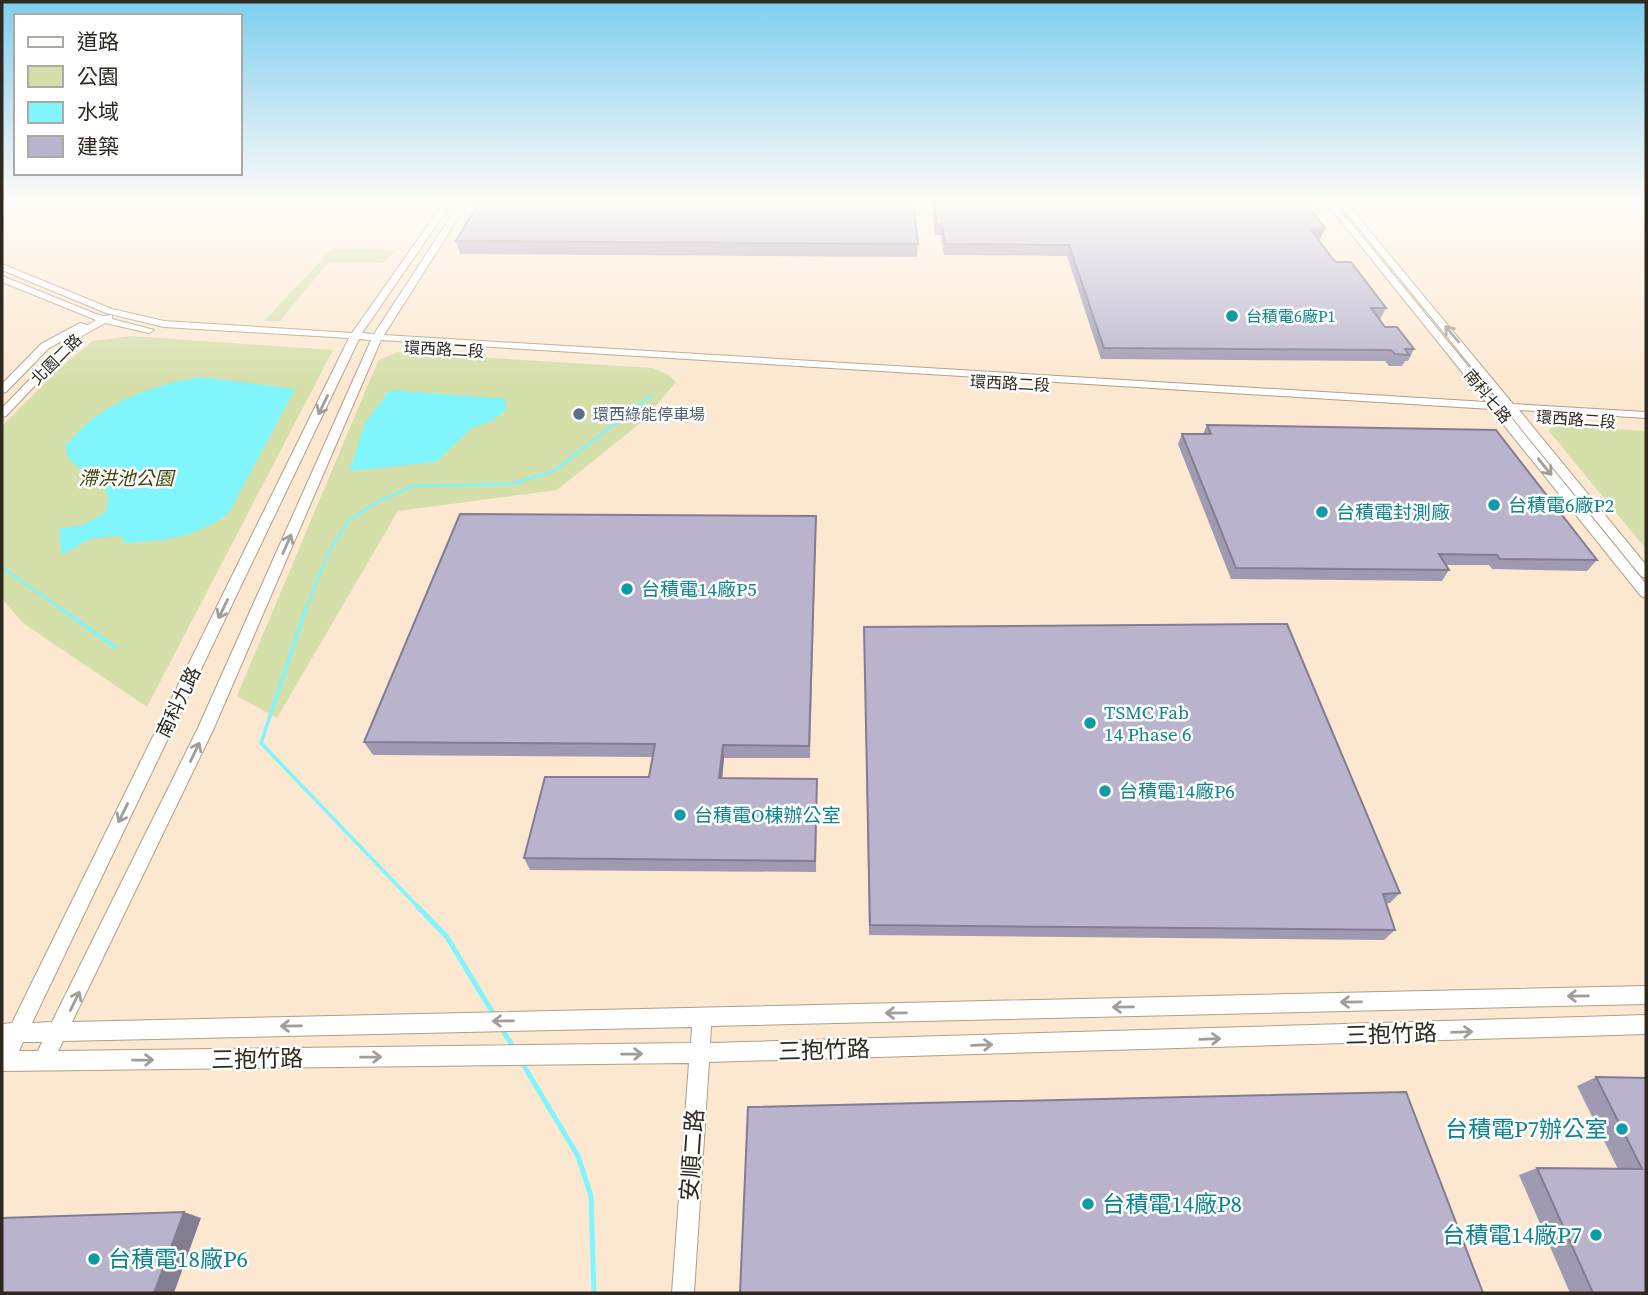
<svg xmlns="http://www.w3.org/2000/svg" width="1648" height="1295" font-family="'Source Serif 4','Noto Sans TC',serif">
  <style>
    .built { fill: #fce8d0 }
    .green { fill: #d5dfaa }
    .water { fill: #80f5fd }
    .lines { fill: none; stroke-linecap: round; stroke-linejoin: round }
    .stream-far2 { stroke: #80f5fd; stroke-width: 2.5 }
    .stream-far1 { stroke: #80f5fd; stroke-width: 3.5 }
    .stream { stroke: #80f5fd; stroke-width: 5 }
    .minor-casing { stroke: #b09e87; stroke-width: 2 }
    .minor { fill: #fff; fill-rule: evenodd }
    .wall { fill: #9f9ab1 }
    .shaded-wall { fill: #827d90 }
    .building { fill: #b9b3ce; stroke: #827d90; stroke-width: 2 }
    .oneway { stroke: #a19e9a }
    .culture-dot { fill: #0f9aa8; stroke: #fff; stroke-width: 2.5 }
    .service-dot { fill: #5c6f8a; stroke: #fff; stroke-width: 2.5 }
    .labels { text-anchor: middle; stroke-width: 5; stroke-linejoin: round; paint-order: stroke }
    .far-culture-label { font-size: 16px; fill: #0d838f; stroke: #fff; text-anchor: start }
    .far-street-label { font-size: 16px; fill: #2f281e; stroke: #fff }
    .far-service-label { font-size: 16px; fill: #4e5e75; stroke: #fff; text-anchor: start }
    .park-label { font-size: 19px; font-style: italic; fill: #3c4403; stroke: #fff }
    .culture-label { font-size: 19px; fill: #0d838f; stroke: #fff; text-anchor: start }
    .street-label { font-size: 19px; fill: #2f281e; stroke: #fff }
    .near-street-label { font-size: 23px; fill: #2f281e; stroke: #fff }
    .near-culture-label { font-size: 23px; fill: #0d838f; stroke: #fff; text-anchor: end }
  </style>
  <rect width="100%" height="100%" fill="#fff7ed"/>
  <rect class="built" x="2" y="201" width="1644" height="1092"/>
  <g class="green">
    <polygon points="332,249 395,250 384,263 329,262 279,322 264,321"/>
    <polygon points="132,336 333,350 147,707 23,623 2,599 2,426 62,366 93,341"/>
    <polygon points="397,352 652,368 667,374 676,382 643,421 557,490 398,511 277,718 237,696 378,361"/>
    <polygon points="1557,425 1646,431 1646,549 1548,430"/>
  </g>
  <g class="water">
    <path d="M200 377 295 389 230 511C201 538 162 541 124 543L122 536 92 538 62 555 59 528 81 526 106 512 108 500 104 483 70 461 65 447C97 404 150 386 200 377Z"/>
    <polygon points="390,390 506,399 505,411 492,421 472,428 436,462 350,471 365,423"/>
  </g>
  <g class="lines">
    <g class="stream-far2">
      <polyline points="2,567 63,610"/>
      <polyline points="306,610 329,551 348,521 377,502 413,486 511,484 554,471 652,395"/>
    </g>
    <g class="stream-far1">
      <polyline points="60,608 115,647"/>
      <polyline points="306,608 261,743 420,909"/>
    </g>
    <g class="stream">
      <polyline points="418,907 447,937 494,1015"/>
      <polyline points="501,1028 514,1048"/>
      <polyline points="521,1061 578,1156 591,1196 594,1293"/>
    </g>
    <defs>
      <g id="minor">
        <path d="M445 201H453L362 333 374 334 461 201H469L384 335 1486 402 1325 201H1333L1498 403H1501L1337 201H1345L1513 404 1646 412V418L1519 410 1646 565V578L1641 576 1506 410 1504 409 1646 584V598L1641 596 1491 409 381 340 214 728 72 1022 1646 986V1004L711 1026 710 1043 1646 1015V1034L709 1062 694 1293H672L689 1063 2 1071V1024L12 1023 349 338 164 327 106 313 2 270V264L112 309 164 321 352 333ZM359 339 371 340 198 728 52 1022 32 1023ZM692 1027 691 1043 58 1051 63 1041ZM23 1042H42L38 1051H19Z"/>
        <polygon points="2,276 96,314 103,316 112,315 112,319 154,330 149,333 105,323 82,336 6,416 2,417 2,408 73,335 49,348 6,392 2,393 2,384 41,344 80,323 88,325 96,320 2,282"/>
      </g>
    </defs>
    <use href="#minor" class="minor-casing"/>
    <use href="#minor" class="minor"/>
  </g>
  <g class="wall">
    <polygon points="931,201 1304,201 1320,239 1318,239 1332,258 1386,308 1380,320 1385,327 1414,349 1408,361 1405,361 1402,366 1389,366 1385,361 1101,359 1067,256 944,255 941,235 935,235"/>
    <polygon points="456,241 918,244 917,257 460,254"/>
    <polygon points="1207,425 1597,560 1587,571 1492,569 1489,565 1446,565 1449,570 1442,581 1231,579 1178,444 1182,434 1203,434"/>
    <polygon points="816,529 810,758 724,758 722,779 817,779 816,872 530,870 524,858 649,777 652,757 373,755 364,742"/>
    <polygon points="864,627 1400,893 1390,903 1386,904 1395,930 1384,940 869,935"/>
    <polygon points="1596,1077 1646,1078 1646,1293 1570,1293 1519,1175 1537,1168 1618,1169 1577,1086"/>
  </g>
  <g class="shaded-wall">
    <polygon points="1325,228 1320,239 1307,241 1311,230"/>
    <polygon points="723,745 724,758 721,791 719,778"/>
    <polygon points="184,1212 201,1218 174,1293 154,1293"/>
  </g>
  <g class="building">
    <polygon points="480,201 913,201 918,244 456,241"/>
    <polygon points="933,201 1304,201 1325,228 1311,230 1332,258 1336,262 1351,262 1386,308 1371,308 1385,327 1397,327 1414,349 1405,349 1409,355 1395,354 1391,350 1104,348 1069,245 945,244 942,224 937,224"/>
    <polygon points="1207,425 1496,430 1597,560 1500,559 1497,555 1439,554 1449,570 1236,568 1182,434 1211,434"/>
    <polygon points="460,514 816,516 809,746 723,745 719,778 817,779 815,861 524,858 545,777 649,777 655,744 364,742"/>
    <polygon points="1287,624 1400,893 1383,894 1395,930 870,925 864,627"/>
    <polygon points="1596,1077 1646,1078 1646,1293 1593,1293 1537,1168 1642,1169"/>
    <polygon points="1406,1092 1483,1293 740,1293 748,1107"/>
    <polygon points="184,1212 154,1293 2,1293 2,1218"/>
  </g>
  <defs><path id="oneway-shaft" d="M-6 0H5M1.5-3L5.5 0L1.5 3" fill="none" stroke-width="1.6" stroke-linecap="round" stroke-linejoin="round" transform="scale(1.75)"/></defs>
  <g class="oneway">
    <use href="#oneway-shaft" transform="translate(1452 334) rotate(-130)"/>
    <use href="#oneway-shaft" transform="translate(323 405) rotate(116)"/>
    <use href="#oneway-shaft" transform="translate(1545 467) rotate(51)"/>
    <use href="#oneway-shaft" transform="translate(287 544) rotate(-66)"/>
    <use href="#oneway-shaft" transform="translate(223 609) rotate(116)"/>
    <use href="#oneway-shaft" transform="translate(195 752) rotate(-64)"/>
    <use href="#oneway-shaft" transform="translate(123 813) rotate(116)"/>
    <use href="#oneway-shaft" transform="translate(1578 996) rotate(179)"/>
    <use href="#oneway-shaft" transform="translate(75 1001) rotate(-64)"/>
    <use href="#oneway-shaft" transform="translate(1351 1002) rotate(179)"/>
    <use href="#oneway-shaft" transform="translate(1123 1007) rotate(179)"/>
    <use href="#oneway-shaft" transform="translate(896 1013) rotate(179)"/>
    <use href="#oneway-shaft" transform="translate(503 1021) rotate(179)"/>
    <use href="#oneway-shaft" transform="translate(291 1026) rotate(179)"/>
    <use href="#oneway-shaft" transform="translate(1462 1032) rotate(-2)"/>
    <use href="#oneway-shaft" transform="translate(1210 1039) rotate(-2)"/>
    <use href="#oneway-shaft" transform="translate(982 1045) rotate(-2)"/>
    <use href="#oneway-shaft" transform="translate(632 1054) rotate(-1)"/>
    <use href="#oneway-shaft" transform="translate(371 1057) rotate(-1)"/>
    <use href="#oneway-shaft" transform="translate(143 1060) rotate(-1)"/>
  </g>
  <linearGradient id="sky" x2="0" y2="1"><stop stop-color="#7ecef0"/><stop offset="0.53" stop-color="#fffbf7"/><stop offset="1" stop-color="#fffbf7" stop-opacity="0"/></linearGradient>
  <rect width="1648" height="382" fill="url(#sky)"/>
  <g class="culture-dot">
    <circle cx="1232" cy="316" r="7"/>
    <circle cx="1494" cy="505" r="7"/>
    <circle cx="1322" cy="512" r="7"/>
    <circle cx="627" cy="589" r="7"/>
    <circle cx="1090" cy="723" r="7"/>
    <circle cx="1105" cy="791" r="7"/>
    <circle cx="680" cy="815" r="7"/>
    <circle cx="1622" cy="1129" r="7"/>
    <circle cx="1088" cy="1204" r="7"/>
    <circle cx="1596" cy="1235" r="7"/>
    <circle cx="94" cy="1259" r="7"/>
  </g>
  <circle class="service-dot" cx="579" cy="414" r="7"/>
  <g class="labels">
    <g class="far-culture-label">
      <text x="1246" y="322">台積電6廠P1</text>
    </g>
    <g class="far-street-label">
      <text transform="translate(444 349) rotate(3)" y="6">環西路二段</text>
      <text transform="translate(56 359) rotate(-45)" y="6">北園二路</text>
      <text transform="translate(1010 383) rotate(3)" y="6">環西路二段</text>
      <text transform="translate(1488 396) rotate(51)" y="6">南科七路</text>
      <text transform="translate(1576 419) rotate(4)" y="6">環西路二段</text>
    </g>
    <g class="far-service-label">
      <text x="593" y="420">環西綠能停車場</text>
    </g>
    <g class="park-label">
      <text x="126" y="485">滯洪池公園</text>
    </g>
    <g class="culture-label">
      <text x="1508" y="512">台積電6廠P2</text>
      <text x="1336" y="519">台積電封測廠</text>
      <text x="641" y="596">台積電14廠P5</text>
      <text x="1104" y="719">TSMC Fab<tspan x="1104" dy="22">14 Phase 6</tspan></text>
      <text x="1119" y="798">台積電14廠P6</text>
      <text x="694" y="822">台積電O棟辦公室</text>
    </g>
    <g class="street-label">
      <text transform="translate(178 702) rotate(-64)" y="7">南科九路</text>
    </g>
    <g class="near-street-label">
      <text transform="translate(1391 1034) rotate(-2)" y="8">三抱竹路</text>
      <text transform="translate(824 1050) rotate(-2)" y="8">三抱竹路</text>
      <text transform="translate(257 1059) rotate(-1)" y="8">三抱竹路</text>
      <text transform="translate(692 1155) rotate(-86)" y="8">安順二路</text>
    </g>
    <g class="near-culture-label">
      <text x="1608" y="1137">台積電P7辦公室</text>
      <text x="1102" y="1212" text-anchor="start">台積電14廠P8</text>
      <text x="1582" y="1243">台積電14廠P7</text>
      <text x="108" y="1267" text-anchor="start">台積電18廠P6</text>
    </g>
  </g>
  <rect width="1648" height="1295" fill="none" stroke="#2f281e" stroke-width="7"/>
  <rect x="14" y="14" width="228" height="161" fill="#ffffff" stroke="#aca9a5" stroke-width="2"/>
  <rect x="28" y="37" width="35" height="10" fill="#ffffff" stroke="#aca9a5" stroke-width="2"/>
  <text x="77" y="49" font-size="21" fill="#2f281e">道路</text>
  <rect x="28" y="66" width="35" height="21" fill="#d5dfaa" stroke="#aca9a5" stroke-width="2"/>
  <text x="77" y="84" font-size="21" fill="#2f281e">公園</text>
  <rect x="28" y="102" width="35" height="21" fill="#80f5fd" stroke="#aca9a5" stroke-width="2"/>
  <text x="77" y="119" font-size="21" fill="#2f281e">水域</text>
  <rect x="28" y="136" width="35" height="21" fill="#b9b3ce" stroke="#aca9a5" stroke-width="2"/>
  <text x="77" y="154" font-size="21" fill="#2f281e">建築</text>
</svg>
